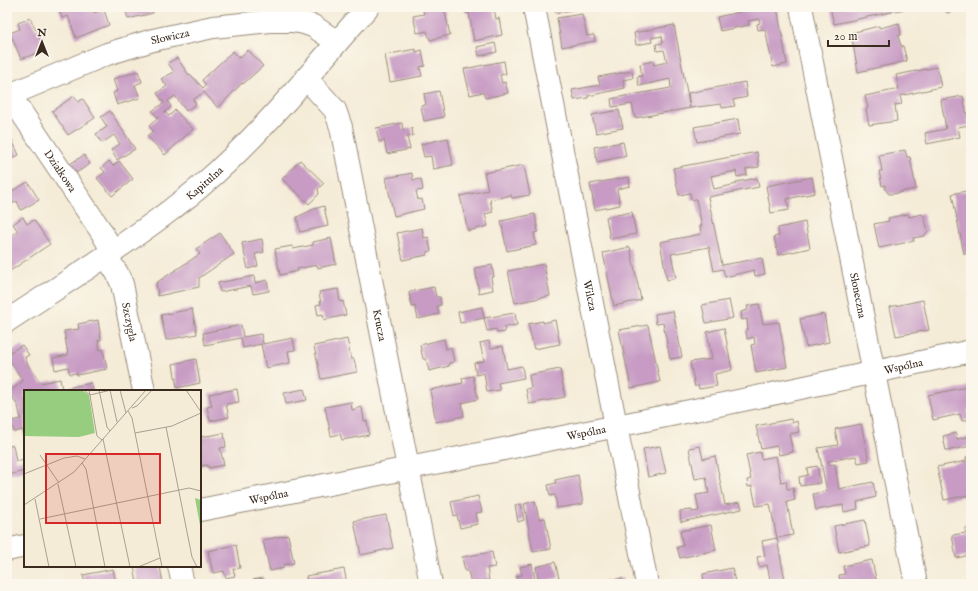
<svg xmlns="http://www.w3.org/2000/svg" width="978" height="591" font-family="'IM FELL English',serif">
  <style>
    .building { fill: #c79bc4 }
    .lines { fill: none; stroke-linecap: round; stroke-linejoin: round }
    .minor-casing { stroke: #988b7b; stroke-width: 24 }
    .minor { stroke: #fff; stroke-width: 22 }
    .labels { text-anchor: middle; stroke-width: 3; stroke-linejoin: round; paint-order: stroke }
    .street-label { font-size: 11px; fill: #3b2a1e; stroke: #fbf7ec }
    .inset-road { fill: none; stroke: #ab9e8e; stroke-width: 1 }
    .view { fill: #d62828; fill-opacity: 0.15; stroke: #d62828; stroke-width: 2 }
    .inset-edge { fill: none; stroke: #3b2a1e; stroke-width: 2 }
  </style>
  <rect width="100%" height="100%" fill="#fbf7ec"/>
  <filter id="ink" filterUnits="userSpaceOnUse"><feTurbulence type="fractalNoise" baseFrequency=".025" numOctaves="2"/><feDisplacementMap in="SourceGraphic" scale="8" xChannelSelector="R" yChannelSelector="G"/><feConvolveMatrix kernelMatrix="1 2 1 2 8 2 1 2 1" color-interpolation-filters="sRGB"/></filter>
  <filter id="wash" filterUnits="userSpaceOnUse"><feTurbulence type="fractalNoise" baseFrequency=".012" numOctaves="4" result="noise"/><feDisplacementMap in="SourceGraphic" scale="16" xChannelSelector="R" yChannelSelector="G"/><feGaussianBlur stdDeviation="0.9" result="paint"/><feColorMatrix in="noise" values="0 0 0 0 0 0 0 0 0 0 0 0 0 0 0 0 0 1.4 0 .05"/><feComposite in="paint" operator="in"/></filter>
  <g filter="url(#wash)">
    <rect width="100%" height="100%" fill="#f5ecd8"/>
    <g id="blocks">
      <g class="building">
        <polygon points="58,7 92,7 94,13 104,10 109,25 76,38 68,16 62,18"/>
        <polygon points="125,7 152,7 153,13 128,19"/>
        <polygon points="422,7 444,7 450,35 430,40 427,31 417,33 413,16 424,14"/>
        <polygon points="464,7 490,7 490,8 494,8 496,19 499,18 502,35 474,41 469,13 466,13"/>
        <polygon points="554,7 580,7 580,8 556,13"/>
        <polygon points="739,7 777,7 787,64 773,67 765,29 758,30 757,24 760,23 759,19 748,21 749,25 720,31 717,17 740,12"/>
        <polygon points="830,7 910,7 910,8 834,24"/>
        <polygon points="945,7 971,7 971,8 947,13"/>
        <polygon points="582,14 587,36 594,35 595,41 562,47 557,18"/>
        <polygon points="30,18 36,30 41,28 44,36 40,38 45,50 21,59 10,33 20,29 18,23"/>
        <polygon points="899,23 901,35 898,36 901,46 903,46 907,61 858,72 851,33 879,26 880,28"/>
        <polygon points="674,25 690,108 635,118 632,104 612,107 611,99 625,96 671,88 670,79 639,86 637,77 642,76 640,64 653,61 654,65 667,62 664,50 657,51 656,44 663,43 662,36 651,38 652,42 636,45 634,33"/>
        <polygon points="495,43 497,52 479,56 477,47"/>
        <polygon points="416,49 416,52 422,50 425,66 420,67 422,76 390,82 385,55"/>
        <polygon points="248,50 263,66 243,84 242,83 218,108 204,92 193,100 196,104 186,111 175,96 168,101 171,107 165,112 169,116 175,110 193,129 165,155 147,136 153,131 149,126 158,118 152,111 164,103 157,93 167,86 161,79 174,72 168,63 177,58 189,75 190,74 203,88 206,85 202,80 233,51 239,58"/>
        <polygon points="504,61 506,74 500,75 502,83 505,82 508,93 485,98 483,92 470,95 464,69"/>
        <polygon points="937,67 941,87 900,96 902,104 895,105 897,121 869,125 866,109 868,108 865,96 899,89 896,75"/>
        <polygon points="138,71 142,82 135,85 140,98 117,105 113,93 117,91 113,79"/>
        <polygon points="632,71 633,78 623,80 625,88 588,96 588,98 574,100 572,90 600,85 598,77"/>
        <polygon points="745,82 747,97 733,100 735,106 722,108 721,104 690,108 688,93"/>
        <polygon points="439,91 444,117 424,121 421,106 426,105 424,94"/>
        <polygon points="74,96 78,102 83,99 95,118 68,135 52,111"/>
        <polygon points="963,96 969,125 958,127 960,137 927,144 925,133 946,129 941,100"/>
        <polygon points="619,110 623,128 596,133 592,115"/>
        <polygon points="110,111 135,149 117,160 111,150 120,144 114,135 102,143 96,134 107,127 101,117"/>
        <polygon points="738,119 740,134 697,142 694,127"/>
        <polygon points="402,123 403,130 412,128 413,136 407,137 410,149 387,154 384,140 379,142 376,128"/>
        <polygon points="7,129 19,155 7,161"/>
        <polygon points="448,138 453,165 433,169 431,156 424,157 421,144"/>
        <polygon points="623,142 626,156 597,162 594,147"/>
        <polygon points="905,150 907,157 910,157 916,189 900,192 900,193 889,194 885,189 885,185 882,186 879,171 882,171 879,155"/>
        <polygon points="757,152 759,167 746,169 747,175 737,177 736,171 711,176 714,189 737,184 736,182 757,178 759,187 708,197 722,265 762,258 765,274 755,276 754,270 725,277 723,269 714,271 709,247 671,254 676,278 667,280 660,242 701,234 700,226 702,226 696,199 691,200 690,193 679,195 673,168"/>
        <polygon points="84,155 90,164 76,173 70,164"/>
        <polygon points="300,160 324,183 318,189 319,194 309,204 282,179"/>
        <polygon points="109,161 113,166 119,161 133,179 112,196 97,178 105,172 101,168"/>
        <polygon points="524,165 530,195 512,198 511,195 490,200 493,212 485,214 488,226 468,231 460,196 488,190 484,173"/>
        <polygon points="412,173 413,180 421,179 423,190 416,191 418,200 422,199 424,209 394,216 386,178"/>
        <polygon points="629,177 630,186 617,189 620,205 595,210 590,184"/>
        <polygon points="812,177 815,193 787,199 789,210 771,213 766,186"/>
        <polygon points="28,182 39,200 21,210 17,201 7,207 7,194"/>
        <polygon points="971,190 971,252 964,254 952,194"/>
        <polygon points="324,206 328,226 300,232 297,217 314,209"/>
        <polygon points="632,212 636,234 610,239 606,217"/>
        <polygon points="535,214 538,232 534,233 536,245 507,251 501,221"/>
        <polygon points="908,214 909,217 922,214 924,216 928,231 924,236 913,238 914,241 879,248 874,224 889,221 888,218"/>
        <polygon points="23,217 27,224 34,220 50,244 7,273 7,238 18,231 13,224"/>
        <polygon points="805,222 810,248 778,255 774,237 779,236 778,228"/>
        <polygon points="422,228 424,238 428,237 431,251 427,252 427,255 403,260 397,233"/>
        <polygon points="220,233 234,254 199,278 199,287 158,296 156,283 200,254 196,249"/>
        <polygon points="331,238 336,264 318,268 317,265 297,269 298,271 280,275 275,249 292,246 293,249 313,245 313,242"/>
        <polygon points="262,239 264,252 255,254 258,266 248,269 242,243"/>
        <polygon points="630,247 641,300 614,306 603,253"/>
        <polygon points="544,264 550,296 515,303 508,271"/>
        <polygon points="492,265 494,277 491,277 493,290 479,293 475,268"/>
        <polygon points="254,276 255,283 267,280 269,291 253,294 251,286 220,292 218,283"/>
        <polygon points="434,287 436,297 440,297 441,305 437,306 439,314 418,319 415,306 412,307 409,292"/>
        <polygon points="338,289 340,302 343,301 346,315 324,320 323,314 318,315 316,305 321,304 319,292"/>
        <polygon points="729,300 733,318 706,323 702,305"/>
        <polygon points="923,300 929,330 896,336 890,307"/>
        <polygon points="759,304 763,324 779,322 787,367 756,373 751,345 755,344 754,337 747,339 746,330 748,329 747,319 742,320 741,312 748,310 747,306"/>
        <polygon points="482,307 484,318 460,323 458,312"/>
        <polygon points="192,309 197,334 166,340 161,315"/>
        <polygon points="673,311 682,357 670,359 663,323 656,324 655,314"/>
        <polygon points="515,313 517,325 504,327 505,332 497,333 496,329 487,331 484,318"/>
        <polygon points="824,314 829,342 806,347 800,319"/>
        <polygon points="98,320 101,340 98,340 100,350 103,349 107,369 77,375 77,373 70,374 68,367 55,370 53,358 68,355 64,331 79,329 78,324"/>
        <polygon points="555,320 560,344 534,349 528,324 543,321 543,323"/>
        <polygon points="241,325 243,337 261,334 263,344 293,338 295,350 288,351 290,363 266,368 261,344 243,348 241,338 205,345 203,333"/>
        <polygon points="648,325 660,382 631,388 619,330"/>
        <polygon points="724,328 732,370 715,374 717,386 699,389 698,385 695,387 690,362 712,359 707,332"/>
        <polygon points="347,339 351,359 354,359 357,372 321,379 314,346"/>
        <polygon points="444,339 446,349 451,347 454,362 449,363 449,366 429,371 426,359 423,359 420,345"/>
        <polygon points="489,341 491,348 503,346 507,369 522,366 524,378 498,383 500,390 487,392 484,373 476,375 474,363 484,361 480,343"/>
        <polygon points="22,345 29,355 25,357 28,365 41,383 60,379 62,389 91,383 93,391 25,391 25,435 24,435 23,430 14,432 11,421 21,419 18,406 9,392 23,381 7,356 7,354"/>
        <polygon points="196,359 200,383 177,388 173,364"/>
        <polygon points="560,369 565,397 529,404 526,389 531,388 529,375"/>
        <polygon points="473,376 478,399 462,403 464,416 436,422 430,390 463,383 462,378"/>
        <polygon points="971,384 971,409 968,410 970,419 962,421 960,414 933,420 928,395 967,387 967,385"/>
        <polygon points="237,389 239,402 226,404 229,417 210,421 207,407 212,406 209,394"/>
        <polygon points="304,389 307,400 286,404 284,393"/>
        <polygon points="351,402 352,410 362,407 364,421 367,421 369,435 342,440 340,434 331,436 325,407"/>
        <polygon points="791,419 792,423 797,421 799,432 789,434 793,452 779,455 777,446 761,449 756,426"/>
        <polygon points="861,424 869,461 858,463 856,456 828,461 829,465 835,464 839,489 873,482 876,497 857,502 858,509 844,512 843,505 816,510 813,494 827,491 818,448 838,445 835,429"/>
        <polygon points="224,433 226,447 220,448 224,465 208,468 208,465 200,466 200,437"/>
        <polygon points="956,433 957,439 971,436 971,446 946,451 943,436"/>
        <polygon points="13,445 16,461 25,459 25,471 7,475 7,447"/>
        <polygon points="660,446 666,473 648,477 643,449"/>
        <polygon points="700,446 703,459 715,456 725,505 740,502 742,509 681,522 680,511 692,510 692,512 699,511 696,495 709,493 706,477 695,479 689,448"/>
        <polygon points="760,452 761,459 776,456 781,482 786,481 787,489 793,488 795,500 787,502 793,535 777,538 770,504 756,506 752,486 748,487 747,480 751,479 746,455"/>
        <polygon points="971,456 971,500 970,500 969,495 944,500 937,467 966,461 966,457"/>
        <polygon points="817,466 820,483 800,486 799,477 808,475 807,468"/>
        <polygon points="578,475 583,504 557,508 555,495 550,496 548,485 556,483 555,480"/>
        <polygon points="478,496 482,512 476,513 478,524 460,528 457,515 454,516 451,502"/>
        <polygon points="535,501 539,519 545,518 551,549 533,552 524,504"/>
        <polygon points="521,504 524,520 518,522 515,505"/>
        <polygon points="386,515 393,548 361,555 354,521"/>
        <polygon points="865,520 870,546 839,552 834,526"/>
        <polygon points="711,525 716,550 680,558 677,547 683,546 680,531"/>
        <polygon points="971,527 971,555 956,558 952,535 966,533 965,529"/>
        <polygon points="288,535 294,563 283,565 284,568 270,571 263,540"/>
        <polygon points="777,538 782,565 786,584 771,584 767,565 759,567 757,557 765,556 762,541"/>
        <polygon points="236,545 240,568 233,569 235,576 226,578 224,571 213,573 208,551"/>
        <polygon points="492,552 495,567 487,568 489,580 471,583 468,571 465,571 462,557"/>
        <polygon points="872,560 877,584 847,584 846,580 840,581 839,575 845,574 843,566"/>
        <polygon points="555,562 559,578 539,582 536,567"/>
        <polygon points="532,564 536,584 517,584 516,576 522,575 520,567"/>
        <polygon points="134,566 160,566 163,584 146,584 146,582 137,583"/>
        <polygon points="732,568 735,582 723,584 704,584 703,574"/>
        <polygon points="113,569 116,584 85,584 83,575"/>
        <polygon points="344,569 347,584 308,584 306,576"/>
        <polygon points="263,578 265,584 254,584 253,580"/>
        <polygon points="622,578 623,584 600,584 599,583"/>
        <polygon points="398,580 399,584 381,584 381,583"/>
      </g>
    </g>
  </g>
  <g filter="url(#ink)">
    <use href="#blocks" fill-opacity="0" stroke="#988b7b" stroke-width="1"/>
    <g class="lines">
      <defs>
        <g id="minor">
          <path id="s1" d="M534 7 647 584"/>
          <path id="s2" d="M801 7 916 584"/>
          <path id="s3" d="M306 78 335 110 341 127 431 584"/>
          <path id="s4" d="M7 91 101 231 113 252"/>
          <path id="s5" d="M7 96 107 54 153 40 213 27 270 21H292L304 23 313 26 337 42"/>
          <path id="s6" d="M106 256 117 273 122 284 144 391"/>
          <path id="s7" d="M7 321C63 284 120 249 172 209 182 201 192 194 201 186 263 133 314 68 368 7"/>
          <path id="s8" d="M200 510C457 458 715 408 971 351"/>
          <polyline points="7,550 25,546"/>
          <polyline points="179,566 183,584"/>
        </g>
      </defs>
      <use href="#minor" class="minor-casing"/>
      <use href="#minor" class="minor"/>
    </g>
  </g>
  <g class="labels">
    <g class="street-label">
      <text dy="4" stroke="none"><textPath href="#s5" startOffset="174">Słowicza</textPath></text>
      <text dy="4" stroke="none"><textPath href="#s4" startOffset="96">Działkowa</textPath></text>
      <text dy="4" stroke="none"><textPath href="#s7" startOffset="241">Kapitulna</textPath></text>
      <text dy="4" stroke="none"><textPath href="#s2" startOffset="294">Słoneczna</textPath></text>
      <text dy="4" stroke="none"><textPath href="#s1" startOffset="294">Wilcza</textPath></text>
      <text dy="4" stroke="none"><textPath href="#s6" startOffset="71">Szczygla</textPath></text>
      <text dy="4" stroke="none"><textPath href="#s3" startOffset="263">Krucza</textPath></text>
      <text dy="4" stroke="none"><textPath href="#s8" startOffset="718">Wspólna</textPath></text>
      <text dy="4" stroke="none"><textPath href="#s8" startOffset="394">Wspólna</textPath></text>
      <text dy="4" stroke="none"><textPath href="#s8" startOffset="70">Wspólna</textPath></text>
    </g>
  </g>
  <g transform="translate(24 390)">
    <rect width="177" height="177" fill="#f5ecd8"/>
    <path d="M0 0H58L65 5 71 43 55 47 0 46ZM171 108 177 110V141Z" fill="#96cd7f"/>
    <path class="inset-road" d="M60 0 66 5 87 0M65 0 73 46 78 50M75 0 83 37 86 41M86 0 93 32M96 0 102 23M162 0 177 22M108 18 113 16 128 0M104 21 108 28 138 177M142 37 168 167 173 177M111 43 148 36 177 23M79 49 106 177M16 65 35 93M58 73 62 79 81 177M0 84 40 68 53 66 61 69M34 94 52 177M11 109 25 177M0 115 50 82 122 0M16 129 165 98 177 101M114 177 136 168"/>
    <path class="view" d="M22 64H136V133H22Z"/>
    <rect width="177" height="177" class="inset-edge"/>
  </g>
  <rect width="978" height="591" fill="none" stroke="#fbf7ec" stroke-width="24"/>
  <g transform="translate(42 42)" stroke="#fbf7ec" stroke-width="3" paint-order="stroke">
  <path d="M0-3L7 15L0 10L-7 15Z" fill="#3b2a1e"/>
  <text y="-6" font-size="11" font-weight="bold" text-anchor="middle" fill="#3b2a1e">N</text>
  </g>
  <path d="M828 40v6h61v-6" fill="none" stroke="#3b2a1e" stroke-width="2"/>
  <text x="834" y="40" font-size="12" fill="#3b2a1e" stroke="#fbf7ec" stroke-width="3" paint-order="stroke">20 m</text>
</svg>
